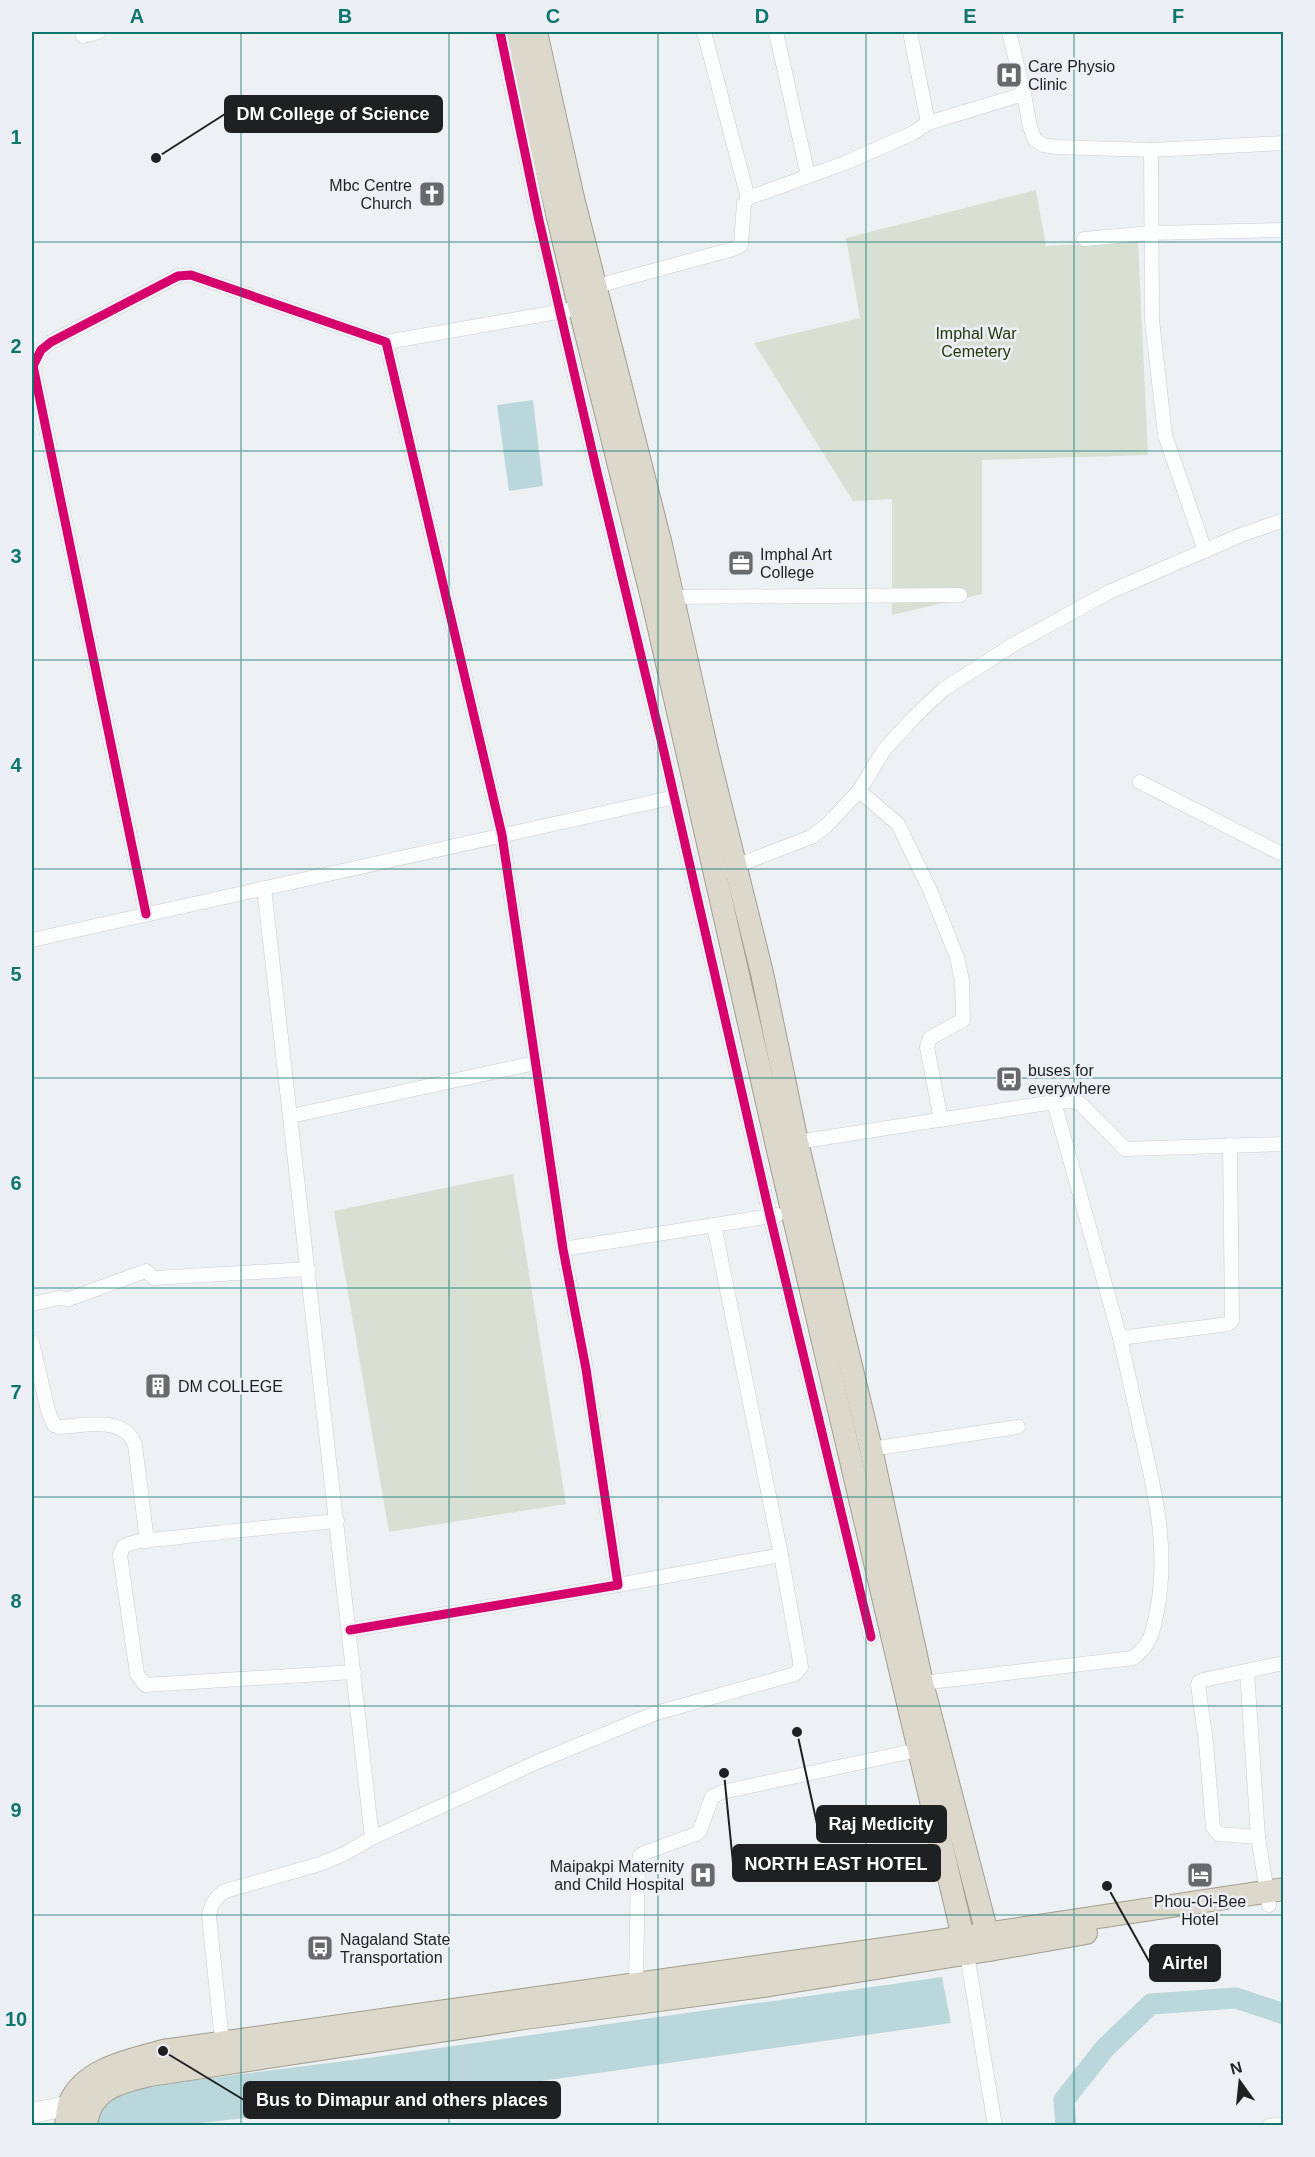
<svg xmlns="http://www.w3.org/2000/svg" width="1315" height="2157" font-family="Arial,sans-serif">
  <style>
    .green { fill: #d7e0d3 }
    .water { fill: #bad7dc }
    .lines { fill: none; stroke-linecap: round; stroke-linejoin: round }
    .river { stroke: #bad7dc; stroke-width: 21 }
    .minor-casing { stroke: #cbcdcf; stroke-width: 15 }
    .secondary-casing { stroke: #cbcdcf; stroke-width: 21 }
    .trunk-casing { stroke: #a19d8e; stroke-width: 24 }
    .minor { stroke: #fcfdfd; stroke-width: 14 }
    .secondary { stroke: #fcfdfd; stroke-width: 20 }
    .trunk { stroke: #dcd8cc; stroke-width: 22 }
    .cycleway-casing { stroke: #ecf0f6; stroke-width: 13 }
    .cycleway { stroke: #d6006c; stroke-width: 9 }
    .grid { fill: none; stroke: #0f766e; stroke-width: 1.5; stroke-opacity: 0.55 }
    .labels { text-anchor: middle; stroke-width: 5; stroke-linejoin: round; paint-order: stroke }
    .poi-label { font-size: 16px; fill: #1e2022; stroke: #ecf0f6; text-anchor: start }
    .park-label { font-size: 16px; fill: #223607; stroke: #ecf0f6 }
    .leader { fill: none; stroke: #1e2022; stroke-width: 2 }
    .callout-dot { fill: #1e2022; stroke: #ecf0f6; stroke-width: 2 }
    .callout { fill: #1e2022; stroke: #1e2022; stroke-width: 2 }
    .callout-label { font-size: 18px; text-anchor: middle; font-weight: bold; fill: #fff }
    .neatline { fill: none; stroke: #0f766e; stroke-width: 2 }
    .grid-label { font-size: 20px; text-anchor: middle; font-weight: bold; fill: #0f766e }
  </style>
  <rect width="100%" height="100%" fill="#eef1f4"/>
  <g class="green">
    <polygon points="1036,190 1046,246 1138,241 1148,455 982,460 982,594 892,615 892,499 853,501 754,343 860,318 846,238"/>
    <polygon points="513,1174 566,1504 389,1532 334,1211"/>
  </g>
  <g class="water">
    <polygon points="533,400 543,486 509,491 497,405"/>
    <path d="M942 1977 951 2023 414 2099 184 2125 94 2126C103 2102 109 2097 133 2088L368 2058Z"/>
  </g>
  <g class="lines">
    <polyline class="river" points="1066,2126 1064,2100 1105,2048 1151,2004 1236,1998 1284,2014"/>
    <defs>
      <g id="minor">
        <polyline points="500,32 538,216 597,472 664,752 770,1216 871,1637"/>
        <polyline points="704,32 748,198"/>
        <polyline points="776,32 808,176"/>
        <polyline points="910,32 928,123"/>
        <polyline points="1009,32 1024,94 1030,127 1035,140 1043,145 1056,147 1151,150 1284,143"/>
        <polyline points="83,36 99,32"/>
        <polyline points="1151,150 1152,320 1165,435 1205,551"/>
        <polyline points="1084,239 1151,233 1284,230"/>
        <polyline points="597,286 733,249 741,245 744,203 748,198 845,163 913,133 928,123 1024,94"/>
        <polyline points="386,342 569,310"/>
        <polyline points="673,597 960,595"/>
        <polyline points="1140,782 1284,855"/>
        <polyline points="859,791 884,750 915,716 944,689 1016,643 1109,592 1241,535 1284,520"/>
        <polyline points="728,869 811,837 826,826 859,791 898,824 930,890 957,957 962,981 963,1020 930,1038 927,1047 941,1120"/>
        <polyline points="264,888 372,1838"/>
        <polyline points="146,914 33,366 41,350 51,342 178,276 191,275 386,342 502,835 563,1249 586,1369 618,1585 350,1630"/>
        <polyline points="32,940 675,797"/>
        <polyline points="1054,1102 1120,1338 1228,1324 1232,1320 1230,1145"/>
        <polyline points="291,1116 535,1063"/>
        <polyline points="797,1142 1054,1102 1073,1101 1081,1104 1125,1149 1284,1144"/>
        <polyline points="563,1249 777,1215"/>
        <polyline points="32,1304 59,1298 69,1299 146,1271 154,1278 308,1269"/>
        <path d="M32 1342 48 1411 54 1425 59 1427C84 1426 125 1415 135 1445L147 1541"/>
        <polyline points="871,1449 1018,1427"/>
        <path d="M337 1521C282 1526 227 1531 172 1538 157 1540 136 1539 123 1547L120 1555 137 1674 145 1685 354 1672"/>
        <polyline points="618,1585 781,1555"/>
        <polyline points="1247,1671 1258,1837"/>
        <path d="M922 1683 1133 1658C1151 1645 1153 1631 1157 1611 1168 1554 1157 1500 1144 1445 1136 1409 1128 1373 1120 1338"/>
        <polyline points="1269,1905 1258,1837 1218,1834 1213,1827 1206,1743 1198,1685 1199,1682 1203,1680 1284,1663"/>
        <polyline points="967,1954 995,2126"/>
        <polyline points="636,1984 638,1866 640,1856 644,1853 696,1834 700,1830 712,1797 722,1792 918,1750"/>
        <path d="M222 2042 209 1916C211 1904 215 1898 225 1891L320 1864 344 1854 372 1838 537 1762 656 1713 795 1674 801 1667 781 1555 714 1225"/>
        <polyline points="1269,2126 1284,2124"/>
      </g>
      <polyline id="secondary" points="32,2113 82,2103"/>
      <g id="trunk">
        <polyline points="514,32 574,285 653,602 777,1146 967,1954"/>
        <polyline points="536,32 573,198 661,545 707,751 762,973 797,1142 871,1449 922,1683 987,1933 989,1950"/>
        <path d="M66 2126C67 2118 67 2109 70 2102 85 2068 131 2060 163 2051L912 1945 1284 1889"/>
        <path d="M86 2126C89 2089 120 2082 150 2075L525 2018 770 1985 989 1950 1086 1933"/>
      </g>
    </defs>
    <use href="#minor" class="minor-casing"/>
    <use href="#secondary" class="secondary-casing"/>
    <use href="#trunk" class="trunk-casing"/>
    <use href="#minor" class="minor"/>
    <use href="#secondary" class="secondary"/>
    <use href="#trunk" class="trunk"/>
    <defs>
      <g id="cycleway">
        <polyline points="500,32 538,216 597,472 664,752 770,1216 871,1637"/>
        <polyline points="146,914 33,366 41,350 51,342 178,276 191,275 386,342 502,835 563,1249 586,1369 618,1585 350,1630"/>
      </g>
    </defs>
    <use href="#cycleway" class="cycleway-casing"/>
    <use href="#cycleway" class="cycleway"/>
  </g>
  <path class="grid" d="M241 32V2126M449 32V2126M658 32V2126M866 32V2126M1074 32V2126M32 242H1284M32 451H1284M32 660H1284M32 869H1284M32 1078H1284M32 1288H1284M32 1497H1284M32 1706H1284M32 1915H1284"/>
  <defs>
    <symbol id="hospital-square" viewBox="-11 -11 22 22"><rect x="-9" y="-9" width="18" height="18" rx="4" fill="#67696c" stroke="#ecf0f6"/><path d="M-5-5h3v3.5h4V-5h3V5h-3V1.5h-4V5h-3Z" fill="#fff"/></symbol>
    <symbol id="church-square" viewBox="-11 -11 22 22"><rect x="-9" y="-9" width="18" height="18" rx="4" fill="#67696c" stroke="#ecf0f6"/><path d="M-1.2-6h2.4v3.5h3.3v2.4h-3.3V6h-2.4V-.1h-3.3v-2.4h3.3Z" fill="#fff"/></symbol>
    <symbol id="office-square" viewBox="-11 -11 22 22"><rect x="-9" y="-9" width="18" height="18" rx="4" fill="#67696c" stroke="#ecf0f6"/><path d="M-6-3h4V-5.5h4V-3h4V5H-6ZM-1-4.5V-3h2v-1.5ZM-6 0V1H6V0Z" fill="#fff"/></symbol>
    <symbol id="bus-square" viewBox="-11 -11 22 22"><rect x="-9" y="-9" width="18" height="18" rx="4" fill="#67696c" stroke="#ecf0f6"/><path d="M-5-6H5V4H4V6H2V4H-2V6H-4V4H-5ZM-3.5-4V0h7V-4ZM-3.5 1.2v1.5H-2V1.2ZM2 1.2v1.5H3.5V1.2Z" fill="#fff"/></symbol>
    <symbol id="building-square" viewBox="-11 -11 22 22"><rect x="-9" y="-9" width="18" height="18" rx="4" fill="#67696c" stroke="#ecf0f6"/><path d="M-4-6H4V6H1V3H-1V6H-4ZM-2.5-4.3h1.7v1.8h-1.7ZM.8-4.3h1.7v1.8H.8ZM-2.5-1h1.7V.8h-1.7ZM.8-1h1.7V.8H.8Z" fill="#fff"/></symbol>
    <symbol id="hotel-square" viewBox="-11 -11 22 22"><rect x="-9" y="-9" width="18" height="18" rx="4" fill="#67696c" stroke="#ecf0f6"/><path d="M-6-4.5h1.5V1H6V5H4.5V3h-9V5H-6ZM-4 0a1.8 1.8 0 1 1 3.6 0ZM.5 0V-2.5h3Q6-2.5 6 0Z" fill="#fff"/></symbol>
  </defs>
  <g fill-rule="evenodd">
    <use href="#hospital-square" x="994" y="60" width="30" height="30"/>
    <use href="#church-square" x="417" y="179" width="30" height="30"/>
    <use href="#office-square" x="726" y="548" width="30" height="30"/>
    <use href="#bus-square" x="994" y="1064" width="30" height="30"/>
    <use href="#building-square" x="143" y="1371" width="30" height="30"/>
    <use href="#hospital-square" x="688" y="1860" width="30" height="30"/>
    <use href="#hotel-square" x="1185" y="1860" width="30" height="30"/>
    <use href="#bus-square" x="305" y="1933" width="30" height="30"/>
  </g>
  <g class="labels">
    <g class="poi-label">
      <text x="1028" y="72">Care Physio<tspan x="1028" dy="18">Clinic</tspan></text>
      <text x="412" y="191" text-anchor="end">Mbc Centre<tspan x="412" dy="18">Church</tspan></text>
      <text x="760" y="560">Imphal Art<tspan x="760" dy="18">College</tspan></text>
      <text x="1028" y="1076">buses for<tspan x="1028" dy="18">everywhere</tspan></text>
      <text x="178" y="1392">DM COLLEGE</text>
      <text x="684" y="1872" text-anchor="end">Maipakpi Maternity<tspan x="684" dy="18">and Child Hospital</tspan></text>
      <text x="1200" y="1907" text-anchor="middle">Phou-Oi-Bee<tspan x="1200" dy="18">Hotel</tspan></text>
      <text x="340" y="1945">Nagaland State<tspan x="340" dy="18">Transportation</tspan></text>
    </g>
    <g class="park-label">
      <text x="976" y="339">Imphal War<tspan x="976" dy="18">Cemetery</tspan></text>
    </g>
  </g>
  <path class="leader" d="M156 158L225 114M797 1732L817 1824M724 1773L733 1863M1107 1886L1150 1963M163 2051L244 2100"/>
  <g class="callout-dot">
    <circle cx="156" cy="158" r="6"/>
    <circle cx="797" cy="1732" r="6"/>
    <circle cx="724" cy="1773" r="6"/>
    <circle cx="1107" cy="1886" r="6"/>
    <circle cx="163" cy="2051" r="6"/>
  </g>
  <g class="callout">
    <rect x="225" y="96" width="217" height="36" rx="6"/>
    <rect x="817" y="1806" width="129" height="36" rx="6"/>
    <rect x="733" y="1845" width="207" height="36" rx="6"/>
    <rect x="1150" y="1945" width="70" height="36" rx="6"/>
    <rect x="244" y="2082" width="316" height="36" rx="6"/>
  </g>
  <g class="callout-label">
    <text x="333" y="120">DM College of Science</text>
    <text x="881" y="1830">Raj Medicity</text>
    <text x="836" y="1870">NORTH EAST HOTEL</text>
    <text x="1185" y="1969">Airtel</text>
    <text x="402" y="2106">Bus to Dimapur and others places</text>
  </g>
  <rect width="1315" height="2157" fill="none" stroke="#ecf0f6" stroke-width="66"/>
  <g transform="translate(1240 2082) rotate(345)" stroke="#ecf0f6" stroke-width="4.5" paint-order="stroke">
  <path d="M0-4.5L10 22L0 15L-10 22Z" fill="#1e2022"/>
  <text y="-9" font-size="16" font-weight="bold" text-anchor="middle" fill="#1e2022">N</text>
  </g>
  <rect x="33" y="33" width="1249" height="2091" class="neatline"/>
  <g class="grid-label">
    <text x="137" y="23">A</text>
    <text x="345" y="23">B</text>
    <text x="553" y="23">C</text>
    <text x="762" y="23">D</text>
    <text x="970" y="23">E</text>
    <text x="1178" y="23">F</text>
    <text x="16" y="144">1</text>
    <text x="16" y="353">2</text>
    <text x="16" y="563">3</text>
    <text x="16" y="772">4</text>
    <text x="16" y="981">5</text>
    <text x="16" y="1190">6</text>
    <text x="16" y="1399">7</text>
    <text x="16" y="1608">8</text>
    <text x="16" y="1817">9</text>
    <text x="16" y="2026">10</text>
  </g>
</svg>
